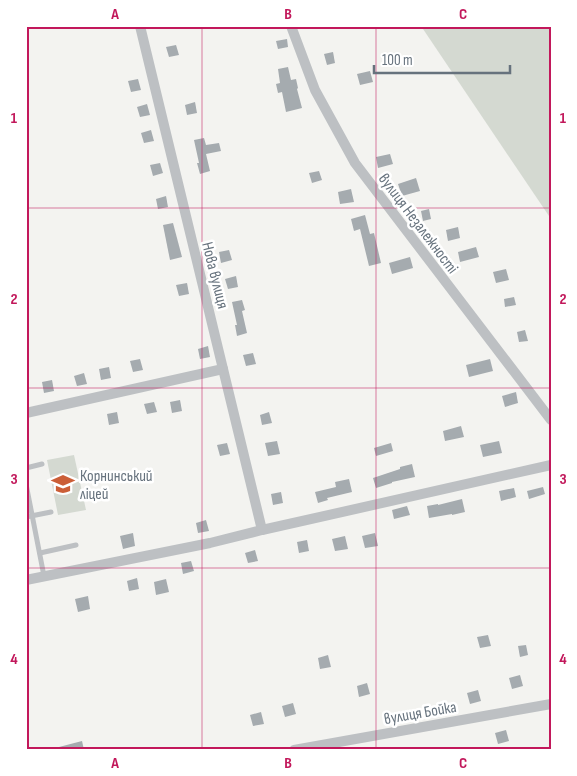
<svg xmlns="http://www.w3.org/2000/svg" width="577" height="776" font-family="'Sofia Sans Condensed',sans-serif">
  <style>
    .green { fill: #d4d9d1 }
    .building { fill: #a5abaf }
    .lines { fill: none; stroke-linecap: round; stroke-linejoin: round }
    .lane { stroke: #bdc0c3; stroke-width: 5 }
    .street { stroke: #bdc0c3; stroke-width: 10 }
    .grid { fill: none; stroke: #c2185b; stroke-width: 1; stroke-opacity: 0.55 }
    .labels { text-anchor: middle; stroke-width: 5; stroke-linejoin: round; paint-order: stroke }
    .street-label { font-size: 16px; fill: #66727d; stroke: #fff }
    .poi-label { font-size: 16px; fill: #66727d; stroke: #fff; text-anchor: start }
    .neatline { fill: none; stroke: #c2185b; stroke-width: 2 }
    .grid-label { font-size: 16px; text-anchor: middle; font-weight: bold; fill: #c2185b }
  </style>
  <rect width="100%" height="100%" fill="#f3f3f0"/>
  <g class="green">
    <polygon points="421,26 551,26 551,219"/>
    <polygon points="74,455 86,510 58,515 47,460"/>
  </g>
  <g class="building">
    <polygon points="287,39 288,47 278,49 276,41"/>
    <polygon points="176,45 179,55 169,57 166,47"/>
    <polygon points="333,52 335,63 327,65 324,54"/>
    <polygon points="288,67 291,80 296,79 298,88 297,89 302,108 286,112 282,92 278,93 276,84 280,83 278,69"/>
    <polygon points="370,71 373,82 360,85 357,74"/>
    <polygon points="138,79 141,90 131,92 128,81"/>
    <polygon points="195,102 197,113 187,115 185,105"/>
    <polygon points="147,104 150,115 140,117 137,107"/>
    <polygon points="151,130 154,141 144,143 141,133"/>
    <polygon points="204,138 206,145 219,143 221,151 206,154 210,171 200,174 197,163 199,163 194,140"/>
    <polygon points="390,154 393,164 378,168 376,157"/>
    <polygon points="160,163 163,173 153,176 150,165"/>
    <polygon points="319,171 322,180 312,183 309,173"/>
    <polygon points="416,178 420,191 402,196 398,184"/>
    <polygon points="351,189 354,202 340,204 338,192"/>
    <polygon points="166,196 168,207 158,209 156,199"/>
    <polygon points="429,209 431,219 423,221 421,211"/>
    <polygon points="365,215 370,234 374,233 381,263 369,266 360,229 354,231 351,219"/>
    <polygon points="173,223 182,257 170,260 163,225"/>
    <polygon points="458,227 460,238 448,241 446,230"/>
    <polygon points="476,247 479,257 460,262 458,252"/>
    <polygon points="229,250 232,260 221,263 219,252"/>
    <polygon points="410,257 413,268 392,274 389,263"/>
    <polygon points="506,269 509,280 496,283 493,272"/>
    <polygon points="236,276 238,287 228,289 225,279"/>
    <polygon points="187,283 189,294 179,296 176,285"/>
    <polygon points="514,297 516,305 505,307 504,299"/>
    <polygon points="242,300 245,310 242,311 247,333 237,336 235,325 237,325 232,302"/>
    <polygon points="525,330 528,341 519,342 517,332"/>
    <polygon points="208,346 210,357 200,359 198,349"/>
    <polygon points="253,353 256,364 246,366 243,355"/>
    <polygon points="140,359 143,370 133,372 130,361"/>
    <polygon points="490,359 493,371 469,377 466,365"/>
    <polygon points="109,367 111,378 101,380 99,369"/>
    <polygon points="84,373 87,384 77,386 74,376"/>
    <polygon points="52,380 54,391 44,393 42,382"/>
    <polygon points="516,392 518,403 505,407 502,396"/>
    <polygon points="180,400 182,411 172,413 170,402"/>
    <polygon points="154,402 157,412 147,414 144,404"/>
    <polygon points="117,412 119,423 109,425 107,414"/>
    <polygon points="269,412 272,423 262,425 260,415"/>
    <polygon points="461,426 464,437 445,441 443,431"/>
    <polygon points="277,441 280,454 268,456 265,443"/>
    <polygon points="499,441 502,453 483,457 480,445"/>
    <polygon points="227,443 230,454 220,456 217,445"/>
    <polygon points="391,443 393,451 376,456 374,448"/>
    <polygon points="412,464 415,477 392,482 392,483 376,488 373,478 400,469 400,467"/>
    <polygon points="349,479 352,492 327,498 328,500 318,503 315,492 336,487 335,482"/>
    <polygon points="543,487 545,494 529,499 527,491"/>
    <polygon points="514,488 516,497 501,501 499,491"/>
    <polygon points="281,492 283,503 273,505 271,494"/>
    <polygon points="462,499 465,512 452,515 452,514 429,518 427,506 438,504 438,505"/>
    <polygon points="407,506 410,515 394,519 392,510"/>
    <polygon points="206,520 209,531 198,533 196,523"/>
    <polygon points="133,533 135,546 123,549 120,536"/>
    <polygon points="375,533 378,546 365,548 362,536"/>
    <polygon points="345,536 348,549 335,551 332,539"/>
    <polygon points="307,540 309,551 299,553 297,542"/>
    <polygon points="255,550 258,561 248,563 245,553"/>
    <polygon points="191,561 194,571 183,574 181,563"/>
    <polygon points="137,578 139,589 129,591 127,581"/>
    <polygon points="166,579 169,592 156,595 154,582"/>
    <polygon points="88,596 90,609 78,612 75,599"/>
    <polygon points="488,635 491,646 480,648 477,637"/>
    <polygon points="526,645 528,655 520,657 518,646"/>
    <polygon points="328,655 331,667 320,669 318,658"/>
    <polygon points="520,675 523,686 512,689 509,678"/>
    <polygon points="367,683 370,694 359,697 357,686"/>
    <polygon points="478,690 481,701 470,704 467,693"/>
    <polygon points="293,703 296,714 285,717 282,706"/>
    <polygon points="261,712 264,724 253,726 250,715"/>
    <polygon points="506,730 509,741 498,744 495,733"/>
    <polygon points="82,741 84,750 60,750 59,747"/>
  </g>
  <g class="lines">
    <g class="lane">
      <polyline points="26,468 42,464"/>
      <polyline points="26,484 44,576"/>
      <polyline points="26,517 51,512"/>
      <polyline points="40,553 76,545"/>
    </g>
    <g class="street">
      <polyline points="140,26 262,530"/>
      <polyline points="291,26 315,90 355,163 551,420"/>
      <polyline points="26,413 223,369"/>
      <polyline points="26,580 210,543 262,530 551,465"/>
      <polyline points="294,750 551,704"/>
    </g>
  </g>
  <path class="grid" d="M202 26V750M376 26V750M26 208H551M26 388H551M26 568H551"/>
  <defs>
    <symbol id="school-bare" viewBox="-9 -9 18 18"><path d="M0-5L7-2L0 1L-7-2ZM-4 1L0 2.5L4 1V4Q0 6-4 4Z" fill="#cb5e37" stroke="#fff" stroke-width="2.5" paint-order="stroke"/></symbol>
  </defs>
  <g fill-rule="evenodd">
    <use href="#school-bare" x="47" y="468" width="32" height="32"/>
  </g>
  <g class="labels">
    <g class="street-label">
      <text transform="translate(419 223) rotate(53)" y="6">вулиця Незалежності</text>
      <text transform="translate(216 275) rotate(76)" y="6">Нова вулиця</text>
      <text transform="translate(420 712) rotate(-10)" y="6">вулиця Бойка</text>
    </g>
    <g class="poi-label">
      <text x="80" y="481">Корнинський<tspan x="80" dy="18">ліцей</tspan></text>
    </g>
  </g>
  <rect width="577" height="776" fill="none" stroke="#ffffff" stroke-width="55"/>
  <path d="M374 65v8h136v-8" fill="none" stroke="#66727d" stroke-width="2.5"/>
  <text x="382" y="65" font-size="15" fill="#66727d" stroke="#ffffff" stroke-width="4" paint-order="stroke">100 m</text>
  <rect x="28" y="28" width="522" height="720" class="neatline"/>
  <g class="grid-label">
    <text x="115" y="19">A</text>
    <text x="288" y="19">B</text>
    <text x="463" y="19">C</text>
    <text x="14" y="123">1</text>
    <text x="563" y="123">1</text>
    <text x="14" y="304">2</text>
    <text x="563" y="304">2</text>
    <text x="14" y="484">3</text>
    <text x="563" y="484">3</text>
    <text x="14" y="664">4</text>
    <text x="563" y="664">4</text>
    <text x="115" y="768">A</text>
    <text x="288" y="768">B</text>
    <text x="463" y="768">C</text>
  </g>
</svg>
